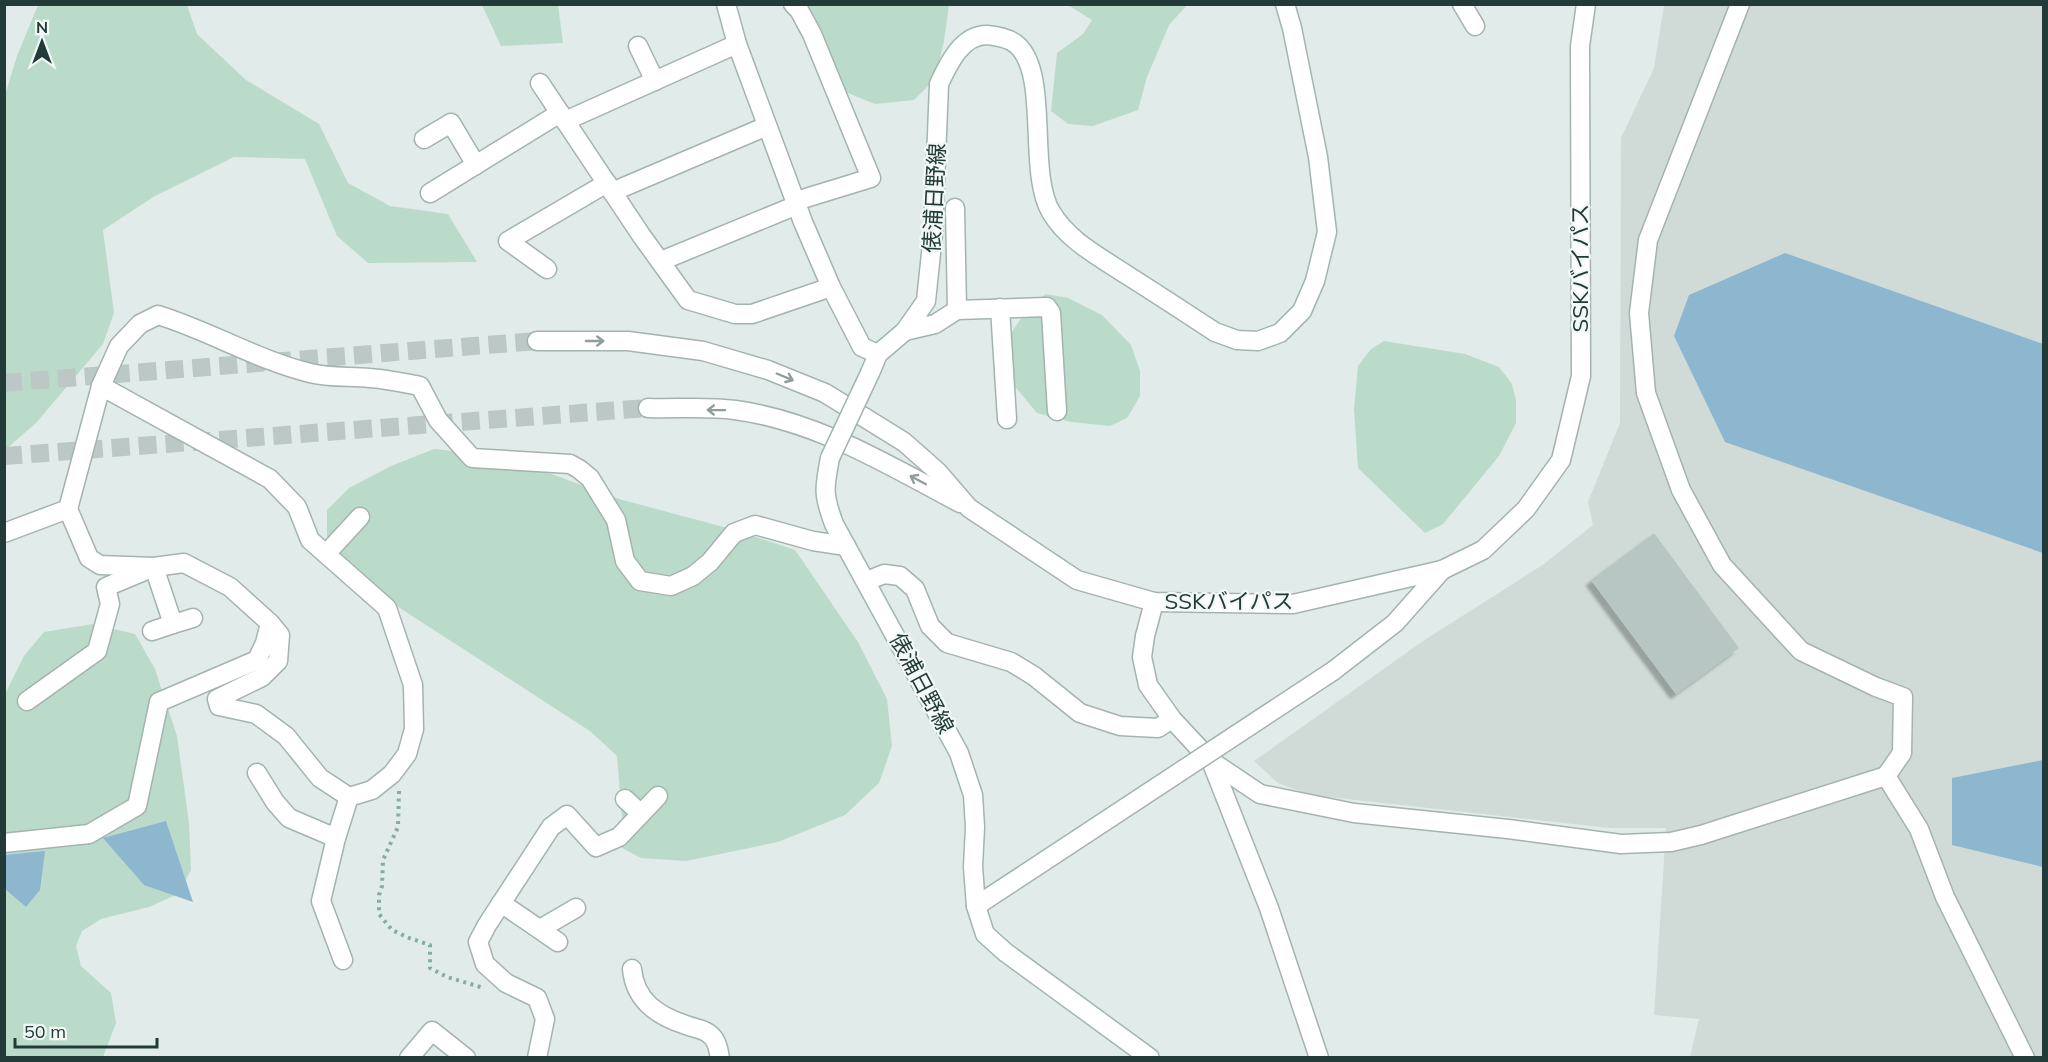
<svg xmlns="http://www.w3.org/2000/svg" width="2048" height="1062" font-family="Mulish,'Noto Sans JP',sans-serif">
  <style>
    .built { fill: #d0dbd8 }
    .green { fill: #bbdbca }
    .water { fill: #8cb7ce }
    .building { fill: #b7c6c2; filter: url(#shadow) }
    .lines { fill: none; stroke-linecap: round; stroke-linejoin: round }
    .tertiary-tunnel { stroke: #bbc8c6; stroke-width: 18; stroke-dasharray: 18 9; stroke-linecap: butt }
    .minor-casing { stroke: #a4b3b1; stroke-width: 21 }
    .tertiary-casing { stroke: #a4b3b1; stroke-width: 21 }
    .secondary-casing { stroke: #a0b6b3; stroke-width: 21 }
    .path { stroke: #83ada8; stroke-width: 4; stroke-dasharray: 3 4.5; stroke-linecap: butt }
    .minor { stroke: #fff; stroke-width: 18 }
    .tertiary { stroke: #fff; stroke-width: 18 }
    .secondary { stroke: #fff; stroke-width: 18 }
    .tertiary-bridge-casing { stroke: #a4b3b1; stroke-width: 21; stroke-linecap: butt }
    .secondary-bridge-casing { stroke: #a0b6b3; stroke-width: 21; stroke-linecap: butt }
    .tertiary-bridge { stroke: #fff; stroke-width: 18 }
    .secondary-bridge { stroke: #fff; stroke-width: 18 }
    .oneway { stroke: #909d9c }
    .labels { text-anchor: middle; stroke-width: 4.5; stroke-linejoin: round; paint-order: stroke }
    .street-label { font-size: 22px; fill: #223b39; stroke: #f2f8f6 }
  </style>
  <defs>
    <filter id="shadow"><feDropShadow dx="-5.5" dy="5.5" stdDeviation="1.5" flood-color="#0004"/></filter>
  </defs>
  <rect width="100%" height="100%" fill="#e1ebe9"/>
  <polygon class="built" points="1664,5 2043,5 2043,1057 1690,1057 1699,1019 1654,1015 1666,828 1609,828 1310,795 1278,783 1254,761 1423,641 1544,564 1593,525 1588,502 1620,423 1621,138 1654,68"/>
  <g class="green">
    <polygon points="38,5 187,5 197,34 246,80 319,124 348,183 390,206 448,214 477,262 368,263 337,236 305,159 234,157 155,196 103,230 114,313 103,344 36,423 5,450 5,95 17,56"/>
    <polygon points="482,5 558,5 563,43 501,46"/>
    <polygon points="809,5 949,5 944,41 935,79 914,100 875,104 833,87"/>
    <polygon points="1068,5 1187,5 1169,25 1147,77 1138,110 1093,126 1068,124 1051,111 1057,53 1083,34 1092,20"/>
    <polygon points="1046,294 1068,298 1102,315 1131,345 1140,371 1140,396 1127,418 1110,426 1071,422 1037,413 1012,383 1003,353 1012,332 1029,306"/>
    <polygon points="1384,341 1465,354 1499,367 1512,384 1516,401 1516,423 1499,456 1443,524 1425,533 1358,468 1354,409 1358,366 1371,349"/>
    <polygon points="434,449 503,456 619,499 735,530 795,550 858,642 887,699 892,746 879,783 845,815 778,842 686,861 641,858 622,848 622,816 617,756 590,731 386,599 327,542 327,510 349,488 391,466"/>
    <polygon points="93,624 135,634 155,669 177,736 189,823 191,870 178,894 149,907 101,919 82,931 76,946 81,966 111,993 116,1023 103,1057 5,1057 4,696 24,656 44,632"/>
  </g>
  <g class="water">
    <polygon points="1785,253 2043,344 2043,553 1725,442 1674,336 1689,295"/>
    <polygon points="2043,760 2043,867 1952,845 1952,778"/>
    <polygon points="166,821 193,902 144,885 103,838"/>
    <polygon points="45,851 40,890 26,907 5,889 5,855"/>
  </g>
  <polygon class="building" points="1654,533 1739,648 1676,694 1591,580"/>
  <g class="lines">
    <g class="tertiary-tunnel">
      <polyline points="4,383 537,341"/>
      <polyline points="4,456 648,408"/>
    </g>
    <defs>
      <g id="minor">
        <polyline points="726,4 737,44 803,222 831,287 862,347 878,354"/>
        <polyline points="793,4 799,10 812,34 871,178 796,201"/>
        <polyline points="1462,4 1475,26"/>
        <polyline points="1740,4 1648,240 1639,313 1646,393 1681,490 1722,565 1801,651 1876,687 1903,697 1902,753 1886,776"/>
        <polyline points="638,46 655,81"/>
        <polyline points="540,83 641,235 688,300 735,314 752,314 831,287"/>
        <polyline points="565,121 737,44"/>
        <polyline points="424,139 451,123 476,165"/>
        <polyline points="612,192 767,126"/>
        <polyline points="430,193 560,113"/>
        <polyline points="955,208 957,310 1047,307 1051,313 1057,411"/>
        <polyline points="661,261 797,205"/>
        <polyline points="547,269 508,241 607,183"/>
        <polyline points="1000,308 1007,419"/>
        <polyline points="905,331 935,324 957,310"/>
        <polyline points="101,386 270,479 297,507 310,540 387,608 413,685 414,729 407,754 392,774 372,790 349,797 336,838 321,901 343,960"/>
        <path d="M4 533 68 509 101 386 119 346 140 324 158 315C210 331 257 360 310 373 329 378 350 376 370 378 387 379 403 383 420 386L438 420 472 458 570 464 579 469 590 478 616 520 625 561 640 581 671 586 693 576 710 562 734 533 755 525 813 541 846 546"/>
        <polyline points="326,554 360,517"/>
        <polyline points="867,581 884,574 900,576 915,589 930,626 947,643 1011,662 1034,676 1080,713 1120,726 1158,728 1172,719"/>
        <polyline points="270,623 280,635 278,661 262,677 217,699 219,706 256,714 286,736 320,778 349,797"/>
        <polyline points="173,624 193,618"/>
        <polyline points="27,701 97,651 110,604 106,587 154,567 173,624 152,631"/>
        <polyline points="1211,761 1269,908 1319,1058"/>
        <polyline points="257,773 275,802 289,818 336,838"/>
        <polyline points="625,799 641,814"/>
        <polyline points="4,843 89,834 137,806 159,702 257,660 265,643 270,623 230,587 184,563 154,567 100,565 89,558 68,509"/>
        <polyline points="501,903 558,942"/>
        <polyline points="540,929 576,908"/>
        <path d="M632 969C635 1001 658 1016 686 1025 693 1028 702 1029 708 1033 717 1039 718 1048 720 1058"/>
        <polyline points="409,1058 432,1031 466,1058"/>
        <polyline points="537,1058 545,1019 537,998 506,983 485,964 478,942 487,925 551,827 567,815 596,847 619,837 658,796"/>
      </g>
      <g id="tertiary">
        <polyline points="537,341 628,341 703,351 768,370 825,393 904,442 938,472 969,508 1077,580 1154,602 1293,604 1442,570 1483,550 1526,509 1561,460 1581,376 1580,46 1586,4"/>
        <path d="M648 408C676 409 707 406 735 410 817 421 888 465 960 503"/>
        <polyline points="1154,602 1145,636 1142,657 1148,685 1172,719 1211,761 1260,794 1354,813 1508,829 1621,844 1671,842 1701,835 1886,776 1919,829 1945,897 2025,1058"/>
        <polyline points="1333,671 1395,623 1442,570"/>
        <polyline points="976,906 1043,862"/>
      </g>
      <g id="secondary">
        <path d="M870 373 878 354 905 331 926 301 933 234 939 84C948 65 961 35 987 35 996 36 1010 38 1017 45 1050 74 1027 172 1051 212 1068 241 1100 257 1127 275 1157 294 1186 313 1215 332L1237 340 1258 341 1280 333 1302 311 1315 281 1327 232 1318 157 1292 28 1285 4"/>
        <path d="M830 458C824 488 823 495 834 524L959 753 973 795 975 827 973 867 976 906 985 934 1005 952 1150 1058"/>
      </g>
    </defs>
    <use href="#minor" class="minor-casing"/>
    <use href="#tertiary" class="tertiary-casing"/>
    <use href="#secondary" class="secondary-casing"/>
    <polyline class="path" points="399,791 398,827 383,860 382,886 379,895 379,914 392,930 409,938 430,945 430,968 447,977 484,988"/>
    <use href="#minor" class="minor"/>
    <use href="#tertiary" class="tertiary"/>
    <use href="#secondary" class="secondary"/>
    <defs>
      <polyline id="tertiary-bridge" points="1043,862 1333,671"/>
      <polyline id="secondary-bridge" points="830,458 870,373"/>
    </defs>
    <use href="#tertiary-bridge" class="tertiary-bridge-casing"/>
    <use href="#secondary-bridge" class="secondary-bridge-casing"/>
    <use href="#tertiary-bridge" class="tertiary-bridge"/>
    <use href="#secondary-bridge" class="secondary-bridge"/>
  </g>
  <defs><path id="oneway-shaft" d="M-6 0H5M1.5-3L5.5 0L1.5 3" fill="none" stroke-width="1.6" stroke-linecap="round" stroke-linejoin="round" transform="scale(1.5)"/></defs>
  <g class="oneway">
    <use href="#oneway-shaft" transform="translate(595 341)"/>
    <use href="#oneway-shaft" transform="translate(785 377) rotate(23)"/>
    <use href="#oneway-shaft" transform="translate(716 410) rotate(-179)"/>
    <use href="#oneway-shaft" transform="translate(918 480) rotate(-152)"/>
  </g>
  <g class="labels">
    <g class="street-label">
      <text transform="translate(934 198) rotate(-87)" y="8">俵浦日野線</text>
      <text transform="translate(1580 268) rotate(-90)" y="8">SSKバイパス</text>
      <text x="1229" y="609">SSKバイパス</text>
      <text transform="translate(922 683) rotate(62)" y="8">俵浦日野線</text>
    </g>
  </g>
  <rect width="2048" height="1062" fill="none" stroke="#223b39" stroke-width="12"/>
  <g transform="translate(42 42)" stroke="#f2f8f6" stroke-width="4.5" paint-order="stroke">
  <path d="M0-4.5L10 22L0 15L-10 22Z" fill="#223b39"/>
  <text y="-9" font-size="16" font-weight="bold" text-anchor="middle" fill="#223b39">N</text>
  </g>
  <path d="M15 1038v9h142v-9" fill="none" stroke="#223b39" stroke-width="3"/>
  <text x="24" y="1038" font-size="18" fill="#223b39" stroke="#f2f8f6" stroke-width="4.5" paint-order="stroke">50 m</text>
</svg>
